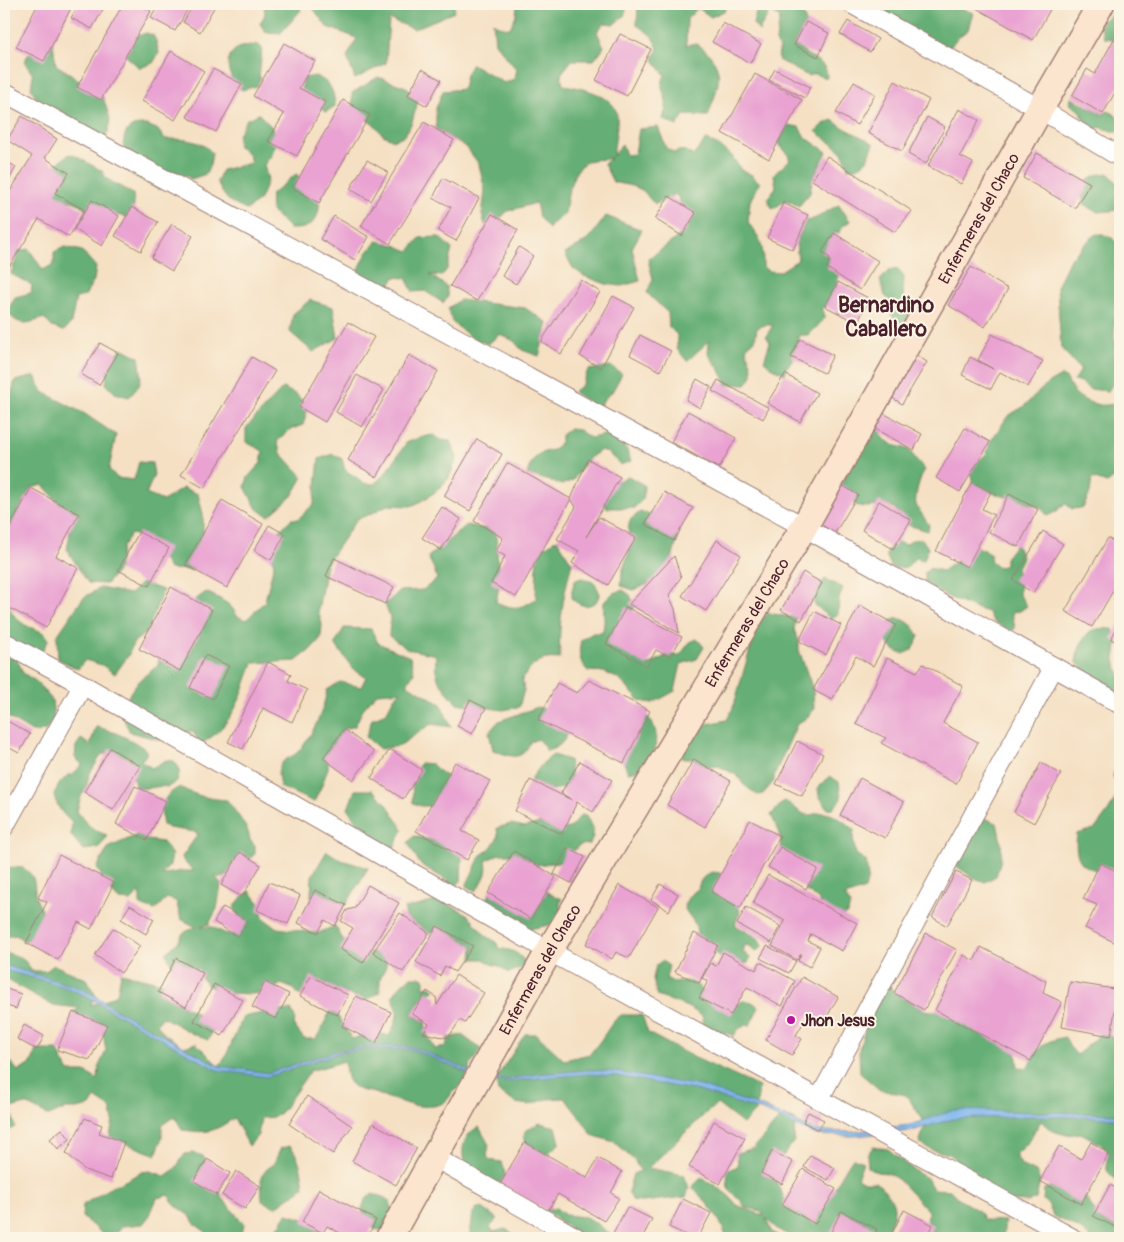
<svg xmlns="http://www.w3.org/2000/svg" width="1124" height="1242" font-family="Pangolin,sans-serif">
  <style>
    .forest { fill: #65ae75; stroke: #586650 }
    .water { fill: #7eb8ef; stroke: #646c8d }
    .building { fill: #e9a2d2 }
    .lines { fill: none; stroke-linecap: round; stroke-linejoin: round }
    .street-casing { stroke: #a08077; stroke-width: 21 }
    .secondary-casing { stroke: #a08077; stroke-width: 29 }
    .street { stroke: #fff; stroke-width: 19 }
    .secondary { stroke: #fce5cf; stroke-width: 26 }
    .poi-dot { fill: #b5179e; stroke: #fcf5e5; stroke-width: 2 }
    .labels { text-anchor: middle; stroke-width: 4; stroke-linejoin: round; paint-order: stroke }
    .street-label { font-size: 16px; fill: #4a1f2b; stroke: #fcf5e5 }
    .poi-label { font-size: 16px; font-weight: bold; fill: #4a1f2b; stroke: #fcf5e5; text-anchor: start }
    .district-label { font-size: 21px; font-weight: bold; fill: #4a1f2b; stroke: #fcf5e5 }
  </style>
  <rect width="100%" height="100%" fill="#fcf5e5"/>
  <filter id="ink" filterUnits="userSpaceOnUse"><feTurbulence type="fractalNoise" baseFrequency=".02" numOctaves="2"/><feDisplacementMap in="SourceGraphic" scale="10" xChannelSelector="R" yChannelSelector="G"/><feConvolveMatrix kernelMatrix="1 2 1 2 8 2 1 2 1" color-interpolation-filters="sRGB"/></filter>
  <filter id="wash" filterUnits="userSpaceOnUse"><feTurbulence type="fractalNoise" baseFrequency=".0096" numOctaves="4" result="noise"/><feDisplacementMap in="SourceGraphic" scale="20" xChannelSelector="R" yChannelSelector="G"/><feGaussianBlur stdDeviation="1.12" result="paint"/><feColorMatrix in="noise" values="0 0 0 0 0 0 0 0 0 0 0 0 0 0 0 0 0 1.4 0 .05"/><feComposite in="paint" operator="in"/></filter>
  <g filter="url(#wash)">
    <rect width="100%" height="100%" fill="#f5e0c3"/>
    <g class="forest">
      <polygon points="264,4 298,4 301,10 281,33 266,32 260,24 265,14"/>
      <polygon points="310,4 455,4 454,12 414,29 389,19 386,63 355,79 347,57 357,38 327,27"/>
      <path d="M517 4H628L624 16 614 24 604 23 597 32 604 47 594 60H572L561 74 563 85C580 87 616 95 617 116 618 129 614 143 613 156L622 144 626 155 635 154 639 129 658 127 666 148 674 153C683 149 686 150 693 156L706 140 719 146 732 156 741 170 752 175 760 183 750 201 748 223C762 239 763 246 763 267L768 271 779 272 798 260 796 243 806 221C819 219 827 210 839 205L850 221 842 227 839 233H834L823 252 830 258 838 275V282L825 306 821 309 826 317 809 335H800L794 359 786 368 785 374 771 367 764 361 770 342 766 336 773 325H765L757 328 755 340 746 348C748 361 759 371 746 384L727 385 720 370 708 354 709 341 687 361 677 349V335L669 327 668 313 647 293 653 279 648 259C663 248 681 237 691 222L676 194 656 204C649 200 649 197 644 192 637 185 623 185 613 182L604 164 611 158C604 160 598 159 592 160 571 164 567 198 565 214L552 224 549 229 539 217 536 203 508 211 487 230 482 215 485 191 479 164 466 147 436 129V108L443 91 463 89 466 74 472 64 504 83 514 79 517 70 495 43 493 22 498 26 510 28 516 15Z"/>
      <path d="M638 4H728L724 11 711 17 698 8 687 19 686 45 696 43C729 67 719 83 708 116L684 115 677 126 663 119C664 114 667 108 666 103 665 89 658 91 665 75L653 60 658 48 651 35 637 25Z"/>
      <path d="M758 4H778L803 14 806 22 794 45C801 49 805 54 811 57 821 63 827 65 827 78L814 74 808 76 778 60 779 48 776 41 780 18 770 11 759 31 753 24Z"/>
      <polygon points="869,4 947,4 959,7 956,4 968,4 961,8 973,13 968,30 958,37 950,47 930,42"/>
      <polygon points="1115,13 1120,14 1120,40 1104,38 1100,25 1106,18"/>
      <polygon points="146,33 153,35 156,41 159,53 153,63 140,68 126,56 135,37"/>
      <polygon points="44,42 53,43 56,65 71,74 80,82 103,97 110,119 108,132 103,139 74,131 54,131 31,88 33,75 25,62 27,56"/>
      <path d="M257 44 262 48 259 78 261 77 257 86 242 90C228 81 220 54 241 47 247 46 250 47 257 44Z"/>
      <path d="M315 76C330 82 334 90 335 106L326 112 300 92 305 78Z"/>
      <polygon points="378,77 406,87 418,101 412,122 405,135 394,140 383,135 373,123 360,117 353,109 352,93"/>
      <polygon points="1071,98 1103,114 1108,111 1114,114 1120,120 1120,131 1112,131 1099,127 1093,133 1082,116 1082,112 1070,104"/>
      <path d="M259 114 271 126 277 141 271 156 264 165 268 180 260 199 247 210C229 203 225 199 217 182L222 170 251 163 249 155 238 146V135L247 119Z"/>
      <path d="M832 120C845 130 860 135 874 144L867 160 857 168H848C843 144 831 146 816 131L822 125Z"/>
      <path d="M146 125 157 129 165 139C182 139 201 139 212 153L210 165 206 174 191 179C185 174 179 175 173 171L177 178 165 188 158 189 129 173C123 162 118 131 134 126 137 125 142 125 146 125Z"/>
      <polygon points="788,125 799,127 805,137 827,152 812,180 810,193 799,206 786,200 773,209 767,199 776,187 774,174 790,160 787,153 778,144"/>
      <path d="M70 154 76 156 102 171 107 179 133 194 134 206 131 218 108 213 88 212C80 203 74 200 61 200L51 190C52 168 50 167 70 154Z"/>
      <path d="M1108 173 1120 186V210L1098 212 1083 204 1082 187C1089 177 1096 174 1108 173Z"/>
      <path d="M296 174C302 179 309 184 314 190 323 200 320 222 306 227 301 229 296 229 290 229 278 214 268 217 271 195Z"/>
      <polygon points="606,216 642,230 632,248 640,281 621,286 606,284 584,276 573,268 565,254 589,239"/>
      <polygon points="1098,234 1111,237 1120,246 1120,312 1113,318 1115,322 1114,339 1120,349 1120,374 1108,391 1089,389 1081,382 1074,381 1081,370 1061,348 1057,287 1070,259 1094,235"/>
      <polygon points="439,237 452,249 447,269 442,276 430,275 446,286 448,297 443,303 425,291 413,292 406,278 395,277 388,289 371,285 358,271 367,253 377,241 395,245 409,251 420,238"/>
      <path d="M65 247 82 251 96 267 94 280 85 296 76 298 71 323 64 331 52 327 44 318C27 324 19 327 7 312L15 297 31 293 32 285 11 274 19 251 29 249 43 270 54 264V252Z"/>
      <path d="M891 269 898 270 904 277 903 299 911 305V311L902 327C893 319 888 312 890 300L885 296 880 280Z"/>
      <polygon points="310,300 333,307 338,338 313,352 290,332 293,314"/>
      <polygon points="460,300 525,308 548,323 539,356 522,350 514,341 500,334 488,344 472,338 452,322 448,308"/>
      <path d="M122 348 139 357C142 377 144 383 129 397L115 393 106 384 109 361Z"/>
      <polygon points="610,366 622,374 612,392 604,399 598,409 573,392 582,385 588,370"/>
      <polygon points="35,376 43,392 85,414 116,435 109,469 117,478 134,480 139,462 152,463 154,475 146,494 163,501 183,488 198,494 203,514 203,562 195,570 169,569 151,539 131,534 122,547 118,570 106,584 88,583 67,550 71,527 59,503 43,485 31,488 4,538 4,404 9,401 15,381"/>
      <path d="M1061 376 1067 379C1072 395 1084 402 1100 405 1107 406 1113 403 1120 405V442L1115 461 1114 478 1107 483 1092 478 1090 493 1083 508 1072 509 1066 504 1061 506 1057 511 1048 516 1040 507 973 487 971 473 978 462 987 453 990 442 1008 416 1023 407 1047 384Z"/>
      <polygon points="283,388 297,395 308,408 303,425 289,430 277,442 281,453 303,477 292,496 269,516 257,509 245,487 248,477 261,463 263,451 246,442 246,428"/>
      <path d="M877 424 883 438 893 445 908 449 925 470C920 475 914 498 916 505 917 507 927 522 929 525L928 531 908 525C887 491 882 513 855 505L853 496 838 489Z"/>
      <path d="M569 429 579 430 590 438 611 434 626 448 631 461 620 465 608 453 601 450 588 459 573 480 562 485 527 474C531 460 537 452 553 450L561 442V435Z"/>
      <path d="M433 435 441 440 451 441 457 458 449 478 438 490 422 501 411 506 387 505 371 514 357 519 333 554 326 565 318 611 322 624 321 638 309 651 296 661 253 663C241 696 234 725 201 744L192 731 160 740 130 732 122 716C128 690 136 681 158 666L159 655 183 609 206 592C218 598 232 603 237 616L246 620 265 601 274 564 268 548 275 536 283 527 291 519H298L314 504 319 459 333 454 342 459 345 470 366 484H374L385 474 407 442 422 437Z"/>
      <polygon points="628,476 644,485 643,499 634,508 606,508 605,496 617,482"/>
      <path d="M640 512 651 514 678 534C672 568 666 576 634 590L621 586 622 572 632 544 628 530 630 520Z"/>
      <path d="M467 525 487 529 496 534 499 587 496 602C514 610 519 609 536 599L537 558 543 548 557 539 572 563C563 595 558 626 560 659 538 657 535 663 522 679L524 690 519 707 503 710 456 703C441 682 434 683 436 655L407 649 389 636 390 618 385 604 400 591 423 590 437 579 434 569 428 557Z"/>
      <polygon points="922,539 928,548 924,560 915,558 906,568 892,568 886,555 892,543 897,542 906,545 912,540"/>
      <path d="M1016 544 1022 557 1016 570 1020 576 1019 594 1027 606 1020 611 1012 612 1015 629 1009 631 993 621 988 612C971 608 937 594 925 582V572L930 568 942 571 977 547 987 551 991 555 990 559C993 565 995 566 1001 567L1005 564V558Z"/>
      <path d="M582 578 595 583 600 594 596 602C586 608 581 606 572 599V590L575 580Z"/>
      <polygon points="825,579 843,588 839,599 838,614 831,619 814,604 813,594"/>
      <polygon points="142,583 163,590 147,632 134,642 128,656 115,674 102,665 85,660 78,669 58,659 57,636 83,598 100,588 130,594"/>
      <path d="M623 590 630 595 635 607 614 630 608 641 630 651 647 666 667 655H680L690 642 697 639 704 647 697 659 681 664 675 691 653 703 640 701 619 679 604 672 588 671C579 662 578 653 581 640L593 633H602C606 623 603 613 604 602L613 593Z"/>
      <path d="M4 599C10 610 16 621 29 627 36 630 41 630 47 636L48 641 41 653 9 655 4 653Z"/>
      <polygon points="768,613 796,618 794,630 799,641 799,650 813,690 814,709 808,717 797,724 774,776 774,781 763,794 757,795 743,784 738,776 719,766 713,767 704,765 694,759 681,758 678,747 707,724 727,720 733,708 755,632 760,621"/>
      <path d="M898 618C909 622 914 625 919 636L914 648 904 654C893 651 889 647 884 636L890 621Z"/>
      <path d="M344 628 371 629 378 643 410 657 414 672 407 684 441 704 451 727 431 724 399 746 380 749 366 737 372 719 386 713 394 698 401 691 377 693 363 709 355 726 344 729 328 751V768L322 785 314 802 280 787C279 780 276 771 281 764 284 759 292 757 297 753 313 735 323 713 327 690L340 682 361 687 366 677 353 669 335 644Z"/>
      <path d="M1113 629 1117 646 1115 659 1117 669 1120 673V701L1086 682 1082 668 1076 662C1077 652 1083 634 1093 630 1098 628 1107 629 1113 629Z"/>
      <polygon points="4,657 17,659 23,673 37,682 52,700 54,719 45,731 32,732 4,715"/>
      <path d="M538 707 551 711 571 726C565 740 562 747 547 751L538 739 530 742C522 763 510 756 493 750L489 732 499 721Z"/>
      <path d="M644 714C663 727 656 752 647 769L628 772 624 763 622 736Z"/>
      <path d="M96 727C109 729 136 741 146 750V755L141 761 152 768 166 760 174 761 180 769 177 781 168 787C155 784 149 792 135 786L133 776 113 754H102L89 775 86 789 81 796 77 811C85 823 93 831 107 835 100 850 98 848 83 850L71 835 72 821C63 817 55 803 54 794L60 783 69 774 72 776 82 764 75 758 76 746 81 739 90 745Z"/>
      <polygon points="553,755 569,760 571,776 564,788 550,790 530,780 543,763"/>
      <path d="M1120 756V866C1115 868 1110 870 1105 871 1101 871 1097 870 1093 869 1076 865 1075 849 1077 834L1095 829 1109 810 1119 792V788L1113 776Z"/>
      <polygon points="420,763 432,764 441,773 454,781 430,806 421,806 413,803 412,779"/>
      <polygon points="830,776 839,782 841,799 833,808 828,809 819,796 818,788"/>
      <path d="M180 787C195 796 210 799 227 800 234 810 250 829 250 840L255 845V854L231 874 222 878 215 876 221 885 217 909 209 924 200 927H213L224 933 238 936 239 916 234 907 242 897 250 891 260 904 263 918 277 928 318 933 335 926 345 943 369 953H386V966L380 979V992L366 1001 340 991 316 979 310 990 300 996 294 989 281 984 268 993 249 994 230 993 208 986 194 968 172 965 166 953 178 942 183 933 196 927 181 919 176 901 167 898 155 910 140 905V892L131 901 119 900 110 891 97 868 108 848 137 835 147 840 163 842 172 855 170 865 161 875 181 871H194L184 862 182 857 198 834 195 832 169 828 163 825C159 807 163 795 180 787Z"/>
      <polygon points="355,790 373,790 386,803 403,829 393,850 361,829 348,809"/>
      <path d="M784 801C793 804 798 813 807 815 812 816 814 813 819 813 832 811 844 822 854 829L853 839 856 854 866 861 868 878 865 889 845 896 850 904 848 913 835 920 821 911 819 900 805 890 811 880 781 852 780 833 771 815Z"/>
      <path d="M581 815 586 816C592 827 596 832 590 844L579 845 566 861 537 865 518 854H499L486 861C489 874 483 881 476 891L466 886 481 855 490 849 498 837 497 828 511 824 525 827 540 823 555 830 570 828Z"/>
      <path d="M976 815 997 823C1002 846 1004 854 996 876L985 882 972 877 955 865Z"/>
      <polygon points="414,836 447,844 462,857 461,881 456,886 420,864 408,843"/>
      <polygon points="327,851 341,860 368,868 346,905 327,895 311,897 312,876"/>
      <path d="M4 867 23 868C38 877 33 885 36 898 38 903 41 908 43 914L31 938 24 941 16 935 4 937C4 929 2 919 4 911 5 905 9 900 4 893Z"/>
      <path d="M712 872 720 873V883L736 902 740 911 735 925 758 938 762 945 761 948 755 952 750 946 745 945 743 952 750 958 748 963C722 964 714 953 697 936 697 918 688 919 684 906L689 896 698 889C700 880 703 876 712 872Z"/>
      <polygon points="547,892 562,899 560,902 561,914 555,924 524,930 488,910 486,899 490,894 520,912 536,911"/>
      <path d="M439 900 466 913 487 937 495 941 500 949C514 949 519 954 528 965L509 973 499 966 491 964 484 959H472L473 946 441 928 429 933 406 917 404 908 417 906Z"/>
      <path d="M6 953C17 955 27 959 31 971H46L54 965 86 979 96 996 90 1005 102 1002 117 994 121 973 163 983 158 992 198 1014 213 1031 208 1040 193 1034 163 1017 157 1024 164 1034 184 1047 196 1043 219 1066 225 1058 243 1017 263 1013 291 1010 295 1018 294 1026 304 1039H316L330 1012 337 1015 352 1039 375 1032 389 1036C397 1020 401 1014 392 997L401 985 411 977H423L425 980 423 987 431 986 435 990 422 999 412 1014 425 1022 427 1034 435 1049 446 1046 448 1038 462 1035 482 1050C479 1054 475 1058 472 1063 464 1075 470 1085 452 1092 442 1120 394 1100 375 1093 367 1091 360 1092 353 1086 345 1080 346 1071 345 1061L310 1071 282 1111 275 1117 261 1118 258 1135 249 1146 234 1118C212 1133 208 1133 182 1130L175 1116 162 1125V1138L156 1155 110 1137 113 1120 110 1108 95 1098 90 1106 77 1109H65L49 1116 26 1104 11 1108 15 1127 4 1133V1054L18 1071 30 1065 37 1050H57L69 1072H85L98 1080 99 1066 106 1051 103 1033 84 1024 73 1012 80 1008 52 1005 11 982 4 975V954Z"/>
      <path d="M662 961 669 966 666 978 675 983C688 978 700 983 705 996L734 1008 744 1000 752 1002 759 1007 750 1025H746L737 1030 734 1036C723 1031 713 1031 702 1027L703 1017C689 1005 673 1002 657 996L653 979 656 965Z"/>
      <path d="M887 980 894 993 924 1010 961 1015 1016 1052 1018 1067 1027 1068C1039 1047 1041 1042 1065 1037L1069 1046 1077 1055 1100 1034 1120 1039V1183C1107 1171 1103 1172 1109 1153L1099 1143 1081 1133 1067 1135 1052 1131 1041 1121 1026 1145 1015 1155 1022 1166 1036 1172 1040 1181 1036 1199 1028 1202 1005 1201 962 1169 950 1154 932 1150 919 1143 926 1124 906 1095 880 1090 860 1073 859 1049 870 1014Z"/>
      <path d="M621 1015H642L648 1033 693 1057 759 1087 756 1111 743 1124 717 1104 705 1114 648 1168 684 1175 689 1188 686 1197 642 1202 633 1201 628 1192 633 1174 642 1170 638 1168 635 1161 614 1142 592 1135C584 1121 574 1111 565 1098L547 1099 529 1105 516 1103 498 1092 496 1079 525 1034H536L564 1060 590 1054 601 1040 613 1022Z"/>
      <path d="M783 1115 795 1120 794 1141 783 1156 767 1162 761 1173 776 1181 785 1200 801 1215 820 1216C831 1197 840 1176 853 1158L863 1162 857 1178 864 1182H876C895 1199 900 1208 886 1232L874 1235 867 1224 852 1216 842 1220 833 1238C804 1238 786 1242 766 1218L771 1231 782 1238H726C724 1222 704 1199 692 1187L701 1178 713 1184 729 1196 737 1205 764 1216 761 1211 745 1207C735 1188 724 1198 728 1170L738 1166 737 1153 754 1148Z"/>
      <polygon points="540,1123 556,1127 560,1143 543,1157 528,1148 524,1137 525,1131"/>
      <path d="M479 1127 489 1145 487 1155 489 1160 501 1162C509 1174 502 1184 497 1195L465 1166C460 1151 463 1134 479 1127Z"/>
      <path d="M290 1146C300 1157 302 1172 304 1187L276 1207 262 1201 261 1177 267 1169 273 1165 281 1148Z"/>
      <polygon points="873,1147 888,1149 916,1172 927,1178 933,1189 950,1190 960,1200 979,1211 984,1220 1005,1221 1003,1237 925,1238 928,1211 899,1180 888,1173 877,1172 868,1167 867,1155"/>
      <polygon points="193,1153 203,1156 223,1199 244,1224 241,1238 214,1238 195,1224 190,1216 177,1207 168,1195 157,1198 150,1215 143,1224 122,1226 118,1231 104,1235 82,1217 83,1205 114,1185 121,1183 142,1172 150,1171 165,1176 175,1169 185,1154"/>
      <polygon points="1050,1187 1070,1190 1085,1196 1100,1220 1114,1227 1120,1221 1120,1238 1091,1238 1080,1229 1053,1216 1049,1206 1043,1200 1044,1189"/>
      <path d="M371 1194C397 1198 394 1208 385 1229L378 1230 368 1225 362 1209 365 1200Z"/>
      <polygon points="477,1208 482,1208 498,1219 490,1227 494,1232 505,1229 511,1232 516,1238 474,1238 470,1236 473,1212"/>
      <polygon points="556,1208 565,1215 586,1217 600,1226 615,1238 582,1238 545,1210"/>
      <polygon points="287,1214 307,1220 329,1238 271,1238"/>
    </g>
    <path class="water" d="M4 965 77 987 96 996 111 1007 219 1066 268 1073 333 1052 363 1047 389 1046 415 1048 477 1074 505 1080 538 1074 589 1070 616 1072 701 1086 765 1108 816 1131 852 1132 910 1125 954 1110 1120 1114V1118L1037 1116 953 1119 911 1131 852 1136 816 1135 763 1111 699 1091 616 1076 589 1074 539 1078 505 1082 475 1076 414 1050 389 1049H364L335 1054 267 1077 217 1070 108 1009C77 987 40 980 4 970Z"/>
    <g id="blocks">
      <g class="building">
        <polygon points="38,4 73,4 44,61 16,47"/>
        <polygon points="79,4 106,4 92,29 71,18"/>
        <polygon points="123,4 137,4 151,11 101,100 77,87"/>
        <polygon points="159,4 191,4 175,31 151,18"/>
        <polygon points="194,4 216,4 200,32 183,22"/>
        <polygon points="979,4 1048,4 1052,6 1033,40 976,8"/>
        <polygon points="848,21 878,39 870,52 840,34"/>
        <polygon points="806,22 829,33 818,57 794,45"/>
        <polygon points="723,23 761,44 750,63 712,42"/>
        <polygon points="620,34 651,49 627,96 596,80"/>
        <polygon points="1114,39 1120,43 1120,88 1118,87 1103,114 1072,96 1087,69 1095,74"/>
        <polygon points="284,43 315,61 299,88 325,102 297,156 268,141 284,114 253,96"/>
        <polygon points="171,51 204,71 175,120 142,101"/>
        <polygon points="213,69 242,84 216,132 187,117"/>
        <polygon points="422,69 441,80 427,106 408,95"/>
        <polygon points="775,69 810,87 805,98 769,80"/>
        <polygon points="755,74 802,100 769,159 722,133"/>
        <polygon points="895,81 929,100 902,151 868,133"/>
        <polygon points="854,82 875,94 857,125 836,113"/>
        <polygon points="343,100 370,115 319,203 293,188"/>
        <polygon points="959,109 979,120 960,156 973,163 961,184 928,166"/>
        <polygon points="22,116 57,139 45,158 69,173 55,193 84,210 69,237 39,219 4,275 4,201 32,156 7,140"/>
        <polygon points="927,117 945,127 926,164 908,154"/>
        <polygon points="424,122 454,140 390,244 361,226"/>
        <polygon points="1037,153 1090,183 1075,208 1023,178"/>
        <polygon points="827,156 912,211 895,232 812,180"/>
        <polygon points="4,160 16,167 4,190"/>
        <polygon points="367,160 388,172 371,201 350,189"/>
        <polygon points="443,178 479,198 456,241 438,231 451,207 433,198"/>
        <polygon points="669,196 696,213 682,236 655,219"/>
        <polygon points="92,200 119,216 102,246 74,229"/>
        <polygon points="783,203 808,215 793,250 767,238"/>
        <polygon points="132,207 158,222 141,251 115,236"/>
        <polygon points="492,214 518,230 477,301 450,286"/>
        <polygon points="334,216 369,237 355,260 320,239"/>
        <polygon points="172,224 193,236 172,271 151,258"/>
        <polygon points="834,233 878,261 860,290 827,268 830,258 822,252"/>
        <polygon points="519,247 533,256 516,284 502,276"/>
        <polygon points="971,267 1008,289 985,327 948,305"/>
        <polygon points="581,280 600,292 561,354 542,342 542,340"/>
        <polygon points="838,282 870,299 857,323 825,306"/>
        <polygon points="613,296 634,307 601,368 580,356"/>
        <polygon points="348,322 374,337 325,422 299,407"/>
        <polygon points="992,334 1043,361 1028,387 1000,372 991,389 962,375 970,357 993,369 978,360"/>
        <polygon points="640,335 671,351 660,371 630,355"/>
        <polygon points="800,339 833,355 824,373 791,357"/>
        <polygon points="100,343 118,353 99,385 81,374"/>
        <polygon points="409,355 438,371 377,477 348,460"/>
        <polygon points="916,355 927,362 902,404 891,397"/>
        <polygon points="252,357 275,371 204,488 181,475"/>
        <polygon points="785,374 817,393 800,422 767,403"/>
        <polygon points="357,375 384,390 362,427 336,412"/>
        <polygon points="697,379 711,387 700,408 686,400"/>
        <polygon points="718,380 769,408 763,419 712,391"/>
        <polygon points="688,411 736,438 719,468 671,442"/>
        <polygon points="883,413 922,434 914,450 875,429"/>
        <polygon points="965,428 990,442 960,492 936,478"/>
        <polygon points="477,439 502,454 470,511 444,496"/>
        <polygon points="588,459 620,477 586,537 599,517 636,538 608,585 572,563 579,551 557,539 576,507 571,499"/>
        <polygon points="507,463 571,499 516,597 491,583 505,556 496,551 503,538 474,521"/>
        <polygon points="972,482 991,492 982,509 994,515 967,567 936,551"/>
        <polygon points="839,483 858,495 835,533 815,521"/>
        <polygon points="31,488 79,514 56,556 78,568 46,628 4,605 4,538"/>
        <polygon points="664,492 693,508 674,541 645,524"/>
        <polygon points="1009,494 1038,509 1018,547 989,532"/>
        <polygon points="222,500 263,524 227,588 185,565"/>
        <polygon points="879,501 911,520 893,549 862,530"/>
        <polygon points="442,507 461,519 441,550 422,538"/>
        <polygon points="269,525 285,534 271,560 254,550"/>
        <polygon points="1043,531 1063,544 1033,593 1013,580"/>
        <polygon points="139,532 169,548 149,586 118,570"/>
        <polygon points="1108,538 1120,546 1120,579 1092,627 1065,611"/>
        <polygon points="717,540 741,555 706,611 682,596"/>
        <polygon points="674,556 681,577 669,595 675,609 679,633 629,604"/>
        <polygon points="334,558 394,587 385,604 326,576"/>
        <polygon points="803,572 822,583 801,621 781,610"/>
        <polygon points="171,587 212,610 180,671 139,649"/>
        <polygon points="860,605 896,625 873,666 856,656 832,700 813,690"/>
        <polygon points="626,607 682,637 670,657 656,650 647,666 606,644"/>
        <polygon points="814,611 841,625 826,655 799,641"/>
        <polygon points="1120,622 1120,644 1111,639"/>
        <polygon points="205,655 229,666 213,699 190,688"/>
        <polygon points="887,658 917,672 923,664 963,686 943,723 978,742 956,784 881,743 886,738 856,724"/>
        <polygon points="268,662 291,674 288,681 307,690 292,722 263,708 243,749 228,742"/>
        <polygon points="589,680 650,711 624,763 538,720 557,683 577,693"/>
        <polygon points="470,700 486,708 472,734 457,726"/>
        <polygon points="4,719 30,734 19,753 4,745"/>
        <polygon points="344,729 374,752 353,780 323,758"/>
        <polygon points="797,741 823,754 802,796 776,784"/>
        <polygon points="110,748 140,766 113,810 84,792"/>
        <polygon points="390,749 422,770 403,799 371,778"/>
        <polygon points="694,759 731,781 705,827 667,805"/>
        <polygon points="580,761 612,780 593,812 577,802 562,834 515,811 530,780 572,800 561,793"/>
        <polygon points="455,762 490,781 462,831 479,840 467,860 416,831"/>
        <polygon points="1041,763 1061,774 1034,823 1014,812"/>
        <polygon points="860,778 904,802 885,838 840,815"/>
        <polygon points="135,786 166,801 147,840 116,824"/>
        <polygon points="750,820 780,836 740,908 711,892"/>
        <polygon points="780,847 818,869 806,889 768,867"/>
        <polygon points="567,848 585,857 571,883 554,874"/>
        <polygon points="514,851 556,877 531,919 488,893"/>
        <polygon points="240,852 261,865 242,897 221,885"/>
        <polygon points="59,855 114,883 91,929 78,922 58,960 26,943 47,902 38,898"/>
        <polygon points="1100,863 1120,873 1120,945 1085,928 1097,905 1083,899"/>
        <polygon points="956,872 972,880 947,926 932,917"/>
        <polygon points="768,875 857,923 842,951 811,934 808,941 820,947 810,967 798,961 801,954 797,960 772,946 785,921 753,903"/>
        <polygon points="269,882 300,895 288,924 257,910"/>
        <polygon points="660,884 678,894 669,911 651,900"/>
        <polygon points="368,885 399,903 363,963 340,949 353,928 341,921 347,910 355,908"/>
        <polygon points="619,885 658,907 629,958 616,952 612,959 586,944"/>
        <polygon points="315,890 346,905 335,926 325,920 318,933 298,923"/>
        <polygon points="130,905 154,919 146,934 121,919"/>
        <polygon points="223,907 248,921 238,937 214,922"/>
        <polygon points="746,907 780,926 771,943 737,924"/>
        <polygon points="400,913 429,933 403,972 373,952"/>
        <polygon points="437,926 473,946 455,972 445,966 440,976 416,962"/>
        <polygon points="113,928 140,946 121,973 95,955"/>
        <polygon points="694,933 718,945 699,983 675,972"/>
        <polygon points="926,933 957,950 924,1010 894,993"/>
        <polygon points="767,946 796,961 789,973 760,958"/>
        <polygon points="981,947 1046,981 1043,993 1062,1002 1031,1061 935,1010 964,955 974,961"/>
        <polygon points="723,952 756,970 760,962 795,981 782,1006 747,987 731,1015 699,998 708,981 702,978 711,963 716,966"/>
        <polygon points="176,958 203,973 186,1007 158,992"/>
        <polygon points="456,975 484,993 465,1023 460,1020 448,1038 423,1033 429,1024 412,1014 427,991 436,997 437,1005"/>
        <polygon points="311,976 348,995 337,1015 300,996"/>
        <polygon points="802,977 838,997 823,1024 808,1015 796,1035 802,1039 792,1055 766,1040"/>
        <polygon points="265,982 289,994 276,1019 252,1007"/>
        <polygon points="1070,982 1120,990 1120,1003 1116,1004 1111,1036 1062,1027"/>
        <polygon points="214,984 243,1000 222,1036 194,1021"/>
        <polygon points="4,988 21,994 16,1009 4,1005"/>
        <polygon points="356,996 391,1012 376,1043 342,1026"/>
        <polygon points="73,1012 107,1025 90,1060 57,1050"/>
        <polygon points="24,1025 44,1036 37,1050 17,1039"/>
        <polygon points="307,1096 352,1126 333,1154 289,1124"/>
        <polygon points="808,1112 824,1120 818,1130 803,1122"/>
        <polygon points="85,1118 102,1125 99,1133 124,1142 111,1179 85,1170 66,1153"/>
        <polygon points="714,1121 745,1138 720,1184 689,1167"/>
        <polygon points="373,1123 417,1148 396,1185 352,1161"/>
        <polygon points="62,1129 70,1139 58,1149 50,1139"/>
        <polygon points="525,1142 587,1178 598,1158 622,1172 611,1193 619,1198 604,1221 558,1194 548,1211 500,1184"/>
        <polygon points="1091,1142 1109,1153 1081,1204 1040,1181 1059,1146 1081,1159"/>
        <polygon points="772,1151 793,1162 782,1184 761,1173"/>
        <polygon points="810,1155 835,1168 828,1180 804,1167"/>
        <polygon points="207,1159 230,1173 217,1195 194,1181"/>
        <polygon points="803,1169 836,1189 815,1224 782,1205"/>
        <polygon points="236,1171 260,1186 245,1209 222,1195"/>
        <polygon points="1110,1185 1120,1190 1120,1217 1115,1227 1093,1216"/>
        <polygon points="319,1189 376,1220 367,1238 349,1238 327,1226 323,1233 302,1222"/>
        <polygon points="683,1199 711,1213 698,1238 692,1238 669,1227"/>
        <polygon points="627,1207 652,1219 642,1238 611,1238"/>
        <polygon points="904,1210 933,1225 927,1238 889,1238"/>
        <polygon points="841,1211 877,1229 873,1238 828,1238"/>
      </g>
    </g>
  </g>
  <g filter="url(#ink)">
    <use href="#blocks" fill-opacity="0" stroke="#a08077" stroke-width="1"/>
    <g class="lines">
      <defs>
        <g id="street">
          <polyline points="852,4 1040,109 1120,157"/>
          <polyline points="4,92 804,527 1120,704"/>
          <polyline points="4,642 83,685 549,951 1072,1238"/>
          <polyline points="4,827 83,685"/>
          <polyline points="819,1099 1054,667"/>
          <polyline points="434,1157 577,1238"/>
        </g>
        <g id="secondary">
          <path id="s1" d="M389 1238 549 951 804 527 1040 109 1101 4"/>
        </g>
      </defs>
      <use href="#street" class="street-casing"/>
      <use href="#secondary" class="secondary-casing"/>
      <use href="#street" class="street"/>
      <use href="#secondary" class="secondary"/>
    </g>
  </g>
  <circle class="poi-dot" cx="791" cy="1020" r="5"/>
  <g class="labels">
    <g class="street-label">
      <text dy="6" stroke="none"><textPath href="#s1" startOffset="1178">Enfermeras del Chaco</textPath></text>
      <text dy="6" stroke="none"><textPath href="#s1" startOffset="712">Enfermeras del Chaco</textPath></text>
      <text dy="6" stroke="none"><textPath href="#s1" startOffset="308">Enfermeras del Chaco</textPath></text>
    </g>
    <g class="poi-label">
      <text x="801" y="1026">Jhon Jesus</text>
    </g>
    <g class="district-label">
      <text x="886" y="312">Bernardino<tspan x="886" dy="24">Caballero</tspan></text>
    </g>
  </g>
  <rect width="1124" height="1242" fill="none" stroke="#fcf5e5" stroke-width="20"/>
</svg>
